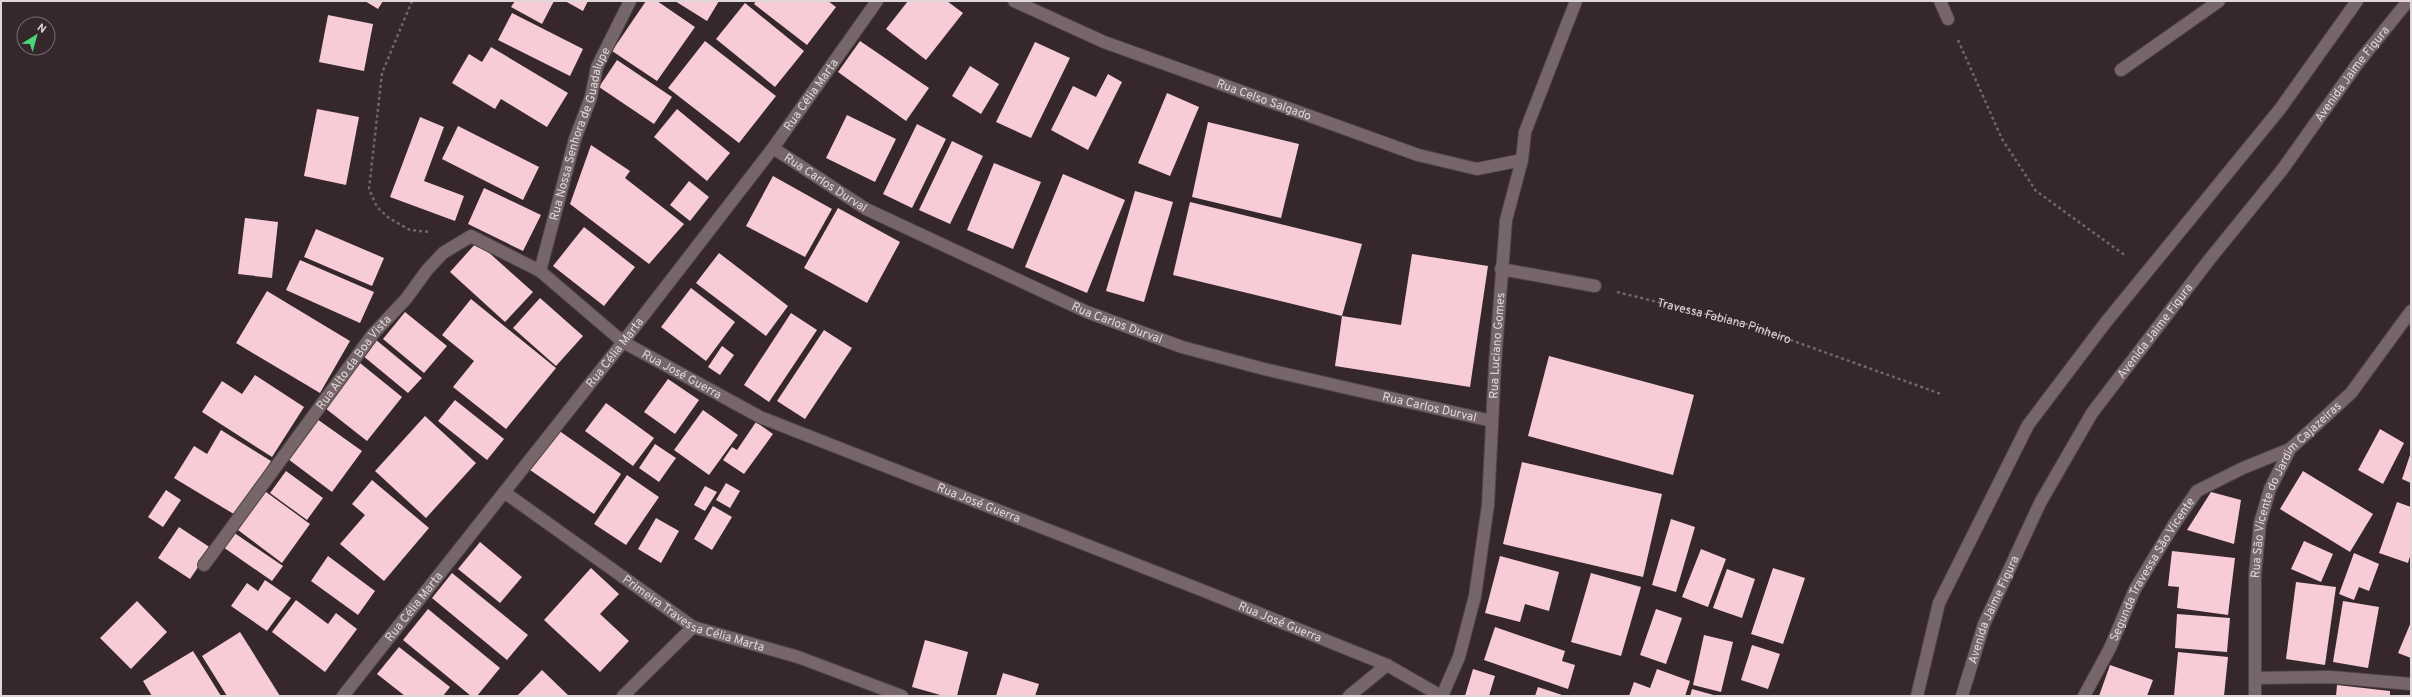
<svg xmlns="http://www.w3.org/2000/svg" width="2412" height="697" font-family="Overpass,sans-serif">
  <style>
    .building { fill: #f7ccd7 }
    .lines { fill: none; stroke-linecap: round; stroke-linejoin: round }
    .service-casing { stroke: #4f4446; stroke-width: 14 }
    .minor-casing { stroke: #4f4446; stroke-width: 14 }
    .tertiary-casing { stroke: #4f4446; stroke-width: 14 }
    .secondary-casing { stroke: #4f4446; stroke-width: 14 }
    .path { stroke: #726569; stroke-width: 2.5; stroke-dasharray: 3 3; stroke-linecap: butt }
    .service { stroke: #76666a; stroke-width: 12 }
    .minor { stroke: #76666a; stroke-width: 12 }
    .tertiary { stroke: #76666a; stroke-width: 12 }
    .secondary { stroke: #76666a; stroke-width: 12 }
    .labels { text-anchor: middle; stroke-width: 4; stroke-linejoin: round; paint-order: stroke }
    .street-label { font-size: 12px; fill: #e0d7d9; stroke: #35272b }
  </style>
  <rect width="100%" height="100%" fill="#35272b"/>
  <g class="building">
    <polygon points="365,1 383,1 378,9"/>
    <polygon points="515,1 554,1 542,24 511,7"/>
    <polygon points="565,1 588,1 583,11"/>
    <polygon points="646,1 657,1 695,27 657,81 612,51"/>
    <polygon points="675,1 719,1 707,21"/>
    <polygon points="756,1 828,1 836,7 807,45 754,4"/>
    <polygon points="908,1 947,1 963,13 926,60 886,29"/>
    <polygon points="745,3 804,51 775,87 716,39"/>
    <polygon points="512,13 583,49 570,76 498,40"/>
    <polygon points="328,15 373,24 364,71 319,62"/>
    <polygon points="705,41 776,96 739,143 668,88"/>
    <polygon points="860,41 929,88 906,121 838,72"/>
    <polygon points="1035,42 1070,58 1031,138 996,122"/>
    <polygon points="491,47 568,93 547,127 501,99 495,109 452,83 469,54 482,62"/>
    <polygon points="617,60 672,97 654,124 599,87"/>
    <polygon points="970,66 999,84 981,114 952,96"/>
    <polygon points="1108,74 1122,82 1088,150 1051,130 1073,86 1096,97"/>
    <polygon points="1167,93 1199,107 1170,176 1138,163"/>
    <polygon points="317,109 359,117 346,185 304,176"/>
    <polygon points="677,109 730,153 707,181 654,137"/>
    <polygon points="847,115 896,139 875,182 826,158"/>
    <polygon points="420,117 444,127 424,181 464,196 455,221 390,197"/>
    <polygon points="1208,122 1299,144 1281,218 1192,197"/>
    <polygon points="917,124 946,139 912,208 883,194"/>
    <polygon points="458,126 539,167 523,200 442,159"/>
    <polygon points="952,141 983,156 950,224 919,210"/>
    <polygon points="591,145 630,171 625,178 684,224 649,264 570,204"/>
    <polygon points="994,163 1041,182 1013,249 967,230"/>
    <polygon points="1063,174 1125,200 1087,293 1025,267"/>
    <polygon points="773,176 832,209 805,257 746,226"/>
    <polygon points="689,181 709,197 690,221 670,205"/>
    <polygon points="484,188 541,215 523,251 468,224"/>
    <polygon points="1135,191 1173,202 1144,302 1106,291"/>
    <polygon points="1190,202 1362,244 1342,316 1173,275"/>
    <polygon points="838,208 900,242 867,303 804,268"/>
    <polygon points="245,218 278,222 272,278 238,274"/>
    <polygon points="584,227 635,267 604,306 553,266"/>
    <polygon points="316,229 384,258 372,286 304,257"/>
    <polygon points="477,242 533,292 505,322 450,272"/>
    <polygon points="719,253 788,306 766,336 696,283"/>
    <polygon points="1412,254 1488,266 1470,387 1335,366 1342,316 1401,325"/>
    <polygon points="300,260 374,292 360,323 286,290"/>
    <polygon points="691,288 735,322 706,361 661,327"/>
    <polygon points="267,291 350,341 320,393 236,343"/>
    <polygon points="540,298 583,336 556,366 513,328"/>
    <polygon points="471,299 556,368 506,429 453,387 474,361 442,335"/>
    <polygon points="405,312 447,346 424,373 383,339"/>
    <polygon points="791,313 817,330 769,402 744,385"/>
    <polygon points="824,330 852,348 805,419 777,401"/>
    <polygon points="375,339 422,378 408,393 362,355"/>
    <polygon points="722,346 734,355 720,375 708,367"/>
    <polygon points="1549,356 1694,395 1673,475 1528,436"/>
    <polygon points="360,363 402,397 367,441 325,408"/>
    <polygon points="255,375 304,407 272,457 202,412 222,381 242,394"/>
    <polygon points="668,379 699,400 675,434 644,412"/>
    <polygon points="455,400 504,439 487,460 438,421"/>
    <polygon points="606,403 654,438 633,466 585,431"/>
    <polygon points="703,410 738,435 709,475 674,450"/>
    <polygon points="425,416 476,463 426,518 375,471"/>
    <polygon points="317,419 362,451 332,492 288,459"/>
    <polygon points="756,422 773,434 744,474 723,460 732,447 737,450"/>
    <polygon points="2380,429 2404,443 2383,484 2358,470"/>
    <polygon points="221,430 271,461 237,516 174,478 194,446 207,454"/>
    <polygon points="558,430 621,474 594,514 530,470"/>
    <polygon points="655,444 676,458 659,482 639,468"/>
    <polygon points="2411,452 2411,483 2402,479"/>
    <polygon points="1522,462 1662,494 1643,577 1503,544"/>
    <polygon points="286,471 323,498 307,520 270,493"/>
    <polygon points="2303,471 2373,514 2350,552 2280,509"/>
    <polygon points="627,475 659,497 626,545 594,524"/>
    <polygon points="372,480 429,528 384,581 340,544 365,515 352,504"/>
    <polygon points="726,483 740,491 730,508 716,500"/>
    <polygon points="705,486 717,492 705,511 694,505"/>
    <polygon points="262,489 310,524 282,563 234,527"/>
    <polygon points="166,490 181,500 163,527 148,517"/>
    <polygon points="2211,492 2241,500 2234,544 2187,530"/>
    <polygon points="2397,502 2411,507 2411,553 2408,563 2379,553"/>
    <polygon points="713,506 732,517 712,550 694,539"/>
    <polygon points="656,518 679,531 661,563 638,549"/>
    <polygon points="1671,519 1695,527 1676,592 1652,585"/>
    <polygon points="179,527 211,548 190,579 158,558"/>
    <polygon points="233,532 283,566 272,581 223,547"/>
    <polygon points="2304,541 2333,554 2321,582 2291,569"/>
    <polygon points="480,542 522,577 500,603 458,569"/>
    <polygon points="1701,549 1726,559 1708,607 1682,597"/>
    <polygon points="2172,551 2235,558 2228,615 2177,608 2179,587 2168,586"/>
    <polygon points="2354,553 2379,564 2369,591 2359,587 2354,600 2339,594"/>
    <polygon points="328,556 375,591 358,615 311,581"/>
    <polygon points="1500,556 1559,572 1549,611 1525,604 1520,622 1485,613"/>
    <polygon points="591,568 619,594 600,614 629,641 600,672 544,620"/>
    <polygon points="1773,568 1805,578 1783,644 1751,634"/>
    <polygon points="1727,569 1755,579 1742,618 1713,608"/>
    <polygon points="452,573 528,635 507,660 432,598"/>
    <polygon points="1591,573 1641,587 1621,656 1571,642"/>
    <polygon points="265,580 291,598 267,631 231,606 247,583 258,591"/>
    <polygon points="2296,582 2336,587 2325,665 2286,659"/>
    <polygon points="296,600 328,624 336,613 357,629 325,672 272,632"/>
    <polygon points="137,601 167,632 131,669 100,638"/>
    <polygon points="2343,601 2379,607 2368,668 2333,662"/>
    <polygon points="428,609 500,668 477,696 471,696 403,640"/>
    <polygon points="1656,609 1682,618 1666,664 1640,655"/>
    <polygon points="2177,614 2230,618 2227,652 2175,648"/>
    <polygon points="2411,622 2411,658 2398,653"/>
    <polygon points="1495,627 1565,651 1562,661 1575,665 1568,689 1484,660"/>
    <polygon points="240,632 280,696 227,696 202,656"/>
    <polygon points="1704,635 1733,642 1721,692 1693,685"/>
    <polygon points="925,640 968,652 957,696 944,696 912,687"/>
    <polygon points="1752,645 1780,654 1768,689 1741,680"/>
    <polygon points="399,647 450,687 443,696 405,696 377,674"/>
    <polygon points="193,651 221,696 152,696 143,681"/>
    <polygon points="2178,652 2228,657 2224,696 2174,696"/>
    <polygon points="2110,665 2153,680 2147,696 2099,696"/>
    <polygon points="1473,669 1495,676 1489,696 1465,696"/>
    <polygon points="1657,669 1690,681 1685,696 1629,696 1634,682 1650,688"/>
    <polygon points="542,670 569,696 517,696"/>
    <polygon points="1003,673 1039,684 1035,696 996,696"/>
    <polygon points="2337,685 2390,691 2390,696 2336,696"/>
    <polygon points="1538,687 1565,696 1535,696"/>
    <polygon points="1692,689 1717,696 1690,696"/>
  </g>
  <g class="lines">
    <defs>
      <polyline id="service" points="2256,678 2331,677 2411,684"/>
      <g id="minor">
        <path id="s2" d="M1014 1 1104 42 1418 155 1477 169 1522 160"/>
        <polyline points="1940,1 1948,19"/>
        <polyline points="2121,70 2219,1"/>
        <path id="s3" d="M773 148 866 209 1087 312 1182 347 1268 370 1492 421"/>
        <polyline points="1501,269 1595,286"/>
        <path id="s4" d="M540 271 575 139 591 97 597 67 630 1"/>
        <path id="s5" d="M504 492 693 627 798 657 902 696"/>
        <path id="s6" d="M204 565 373 334 406 299 427 270 443 253 471 236 540 271 623 342 760 417 1204 591 1387 665 1441 696"/>
        <path id="s7" d="M343 696 623 342 773 148 877 1"/>
        <polyline points="623,696 693,627"/>
        <polyline points="1349,696 1387,665"/>
        <path id="s8" d="M2084 696 2110 648 2135 589 2173 526 2197 491 2243 468 2290 449"/>
        <path id="s9" d="M2255 696V575L2260 523 2270 489 2290 449 2351 393 2411 311"/>
      </g>
      <g id="tertiary">
        <path id="s10" d="M1442 696 1459 657 1475 596 1488 505 1495 364 1506 220 1522 160 1525 132 1576 1"/>
      </g>
      <g id="secondary">
        <polyline points="1917,696 1939,603 2028,425 2106,322 2280,109 2357,1"/>
        <path id="s11" d="M1962 696 1984 624 2040 503 2092 413 2209 260 2282 170 2358 63 2408 1"/>
      </g>
    </defs>
    <use href="#service" class="service-casing"/>
    <use href="#minor" class="minor-casing"/>
    <use href="#tertiary" class="tertiary-casing"/>
    <use href="#secondary" class="secondary-casing"/>
    <g class="path">
      <polyline points="412,1 382,73 369,189 377,207 389,218 410,230 430,232"/>
      <polyline points="1958,40 2002,139 2036,191 2126,256"/>
      <path id="s1" d="M1617 292 1746 324 1941 394"/>
    </g>
    <use href="#service" class="service"/>
    <use href="#minor" class="minor"/>
    <use href="#tertiary" class="tertiary"/>
    <use href="#secondary" class="secondary"/>
  </g>
  <g class="labels">
    <g class="street-label">
      <text dy="4" stroke="none"><textPath href="#s11" startOffset="740">Avenida Jaime Figura</textPath></text>
      <text dy="4" stroke="none"><textPath href="#s7" startOffset="762">Rua Célia Marta</textPath></text>
      <text dy="4" stroke="none"><textPath href="#s2" startOffset="269">Rua Celso Salgado</textPath></text>
      <text dy="4" stroke="none"><textPath href="#s4" startOffset="143">Rua Nossa Senhora de Guadalupe</textPath></text>
      <text dy="4" stroke="none"><textPath href="#s3" startOffset="63">Rua Carlos Durval</textPath></text>
      <text dy="4" stroke="none"><textPath href="#s1" startOffset="111">Travessa Fabiana Pinheiro</textPath></text>
      <text dy="4" stroke="none"><textPath href="#s3" startOffset="387">Rua Carlos Durval</textPath></text>
      <text dy="4" stroke="none"><textPath href="#s11" startOffset="416">Avenida Jaime Figura</textPath></text>
      <text dy="4" stroke="none"><textPath href="#s10" startOffset="357">Rua Luciano Gomes</textPath></text>
      <text dy="4" stroke="none"><textPath href="#s7" startOffset="438">Rua Célia Marta</textPath></text>
      <text dy="4" stroke="none"><textPath href="#s6" startOffset="252">Rua Alto da Boa Vista</textPath></text>
      <text dy="4" stroke="none"><textPath href="#s6" startOffset="680">Rua José Guerra</textPath></text>
      <text dy="4" stroke="none"><textPath href="#s3" startOffset="711">Rua Carlos Durval</textPath></text>
      <text dy="4" stroke="none"><textPath href="#s9" startOffset="219">Rua São Vicente do Jardim Cajazeiras</textPath></text>
      <text dy="4" stroke="none"><textPath href="#s6" startOffset="1004">Rua José Guerra</textPath></text>
      <text dy="4" stroke="none"><textPath href="#s8" startOffset="144">Segunda Travessa São Vicente</textPath></text>
      <text dy="4" stroke="none"><textPath href="#s7" startOffset="114">Rua Célia Marta</textPath></text>
      <text dy="4" stroke="none"><textPath href="#s11" startOffset="92">Avenida Jaime Figura</textPath></text>
      <text dy="4" stroke="none"><textPath href="#s5" startOffset="227">Primeira Travessa Célia Marta</textPath></text>
      <text dy="4" stroke="none"><textPath href="#s6" startOffset="1328">Rua José Guerra</textPath></text>
    </g>
  </g>
  <rect width="2412" height="697" fill="none" stroke="#e0d7d9" stroke-width="4"/>
  <g transform="translate(36 36) rotate(37)"><circle r="19" fill="#35272b" stroke="#796d71"/>
  <path d="M0-3L7 15L0 10L-7 15Z" fill="#48d778"/>
  <text y="-6" font-size="11" font-weight="bold" text-anchor="middle" fill="#e0d7d9">N</text>
  </g>
</svg>
